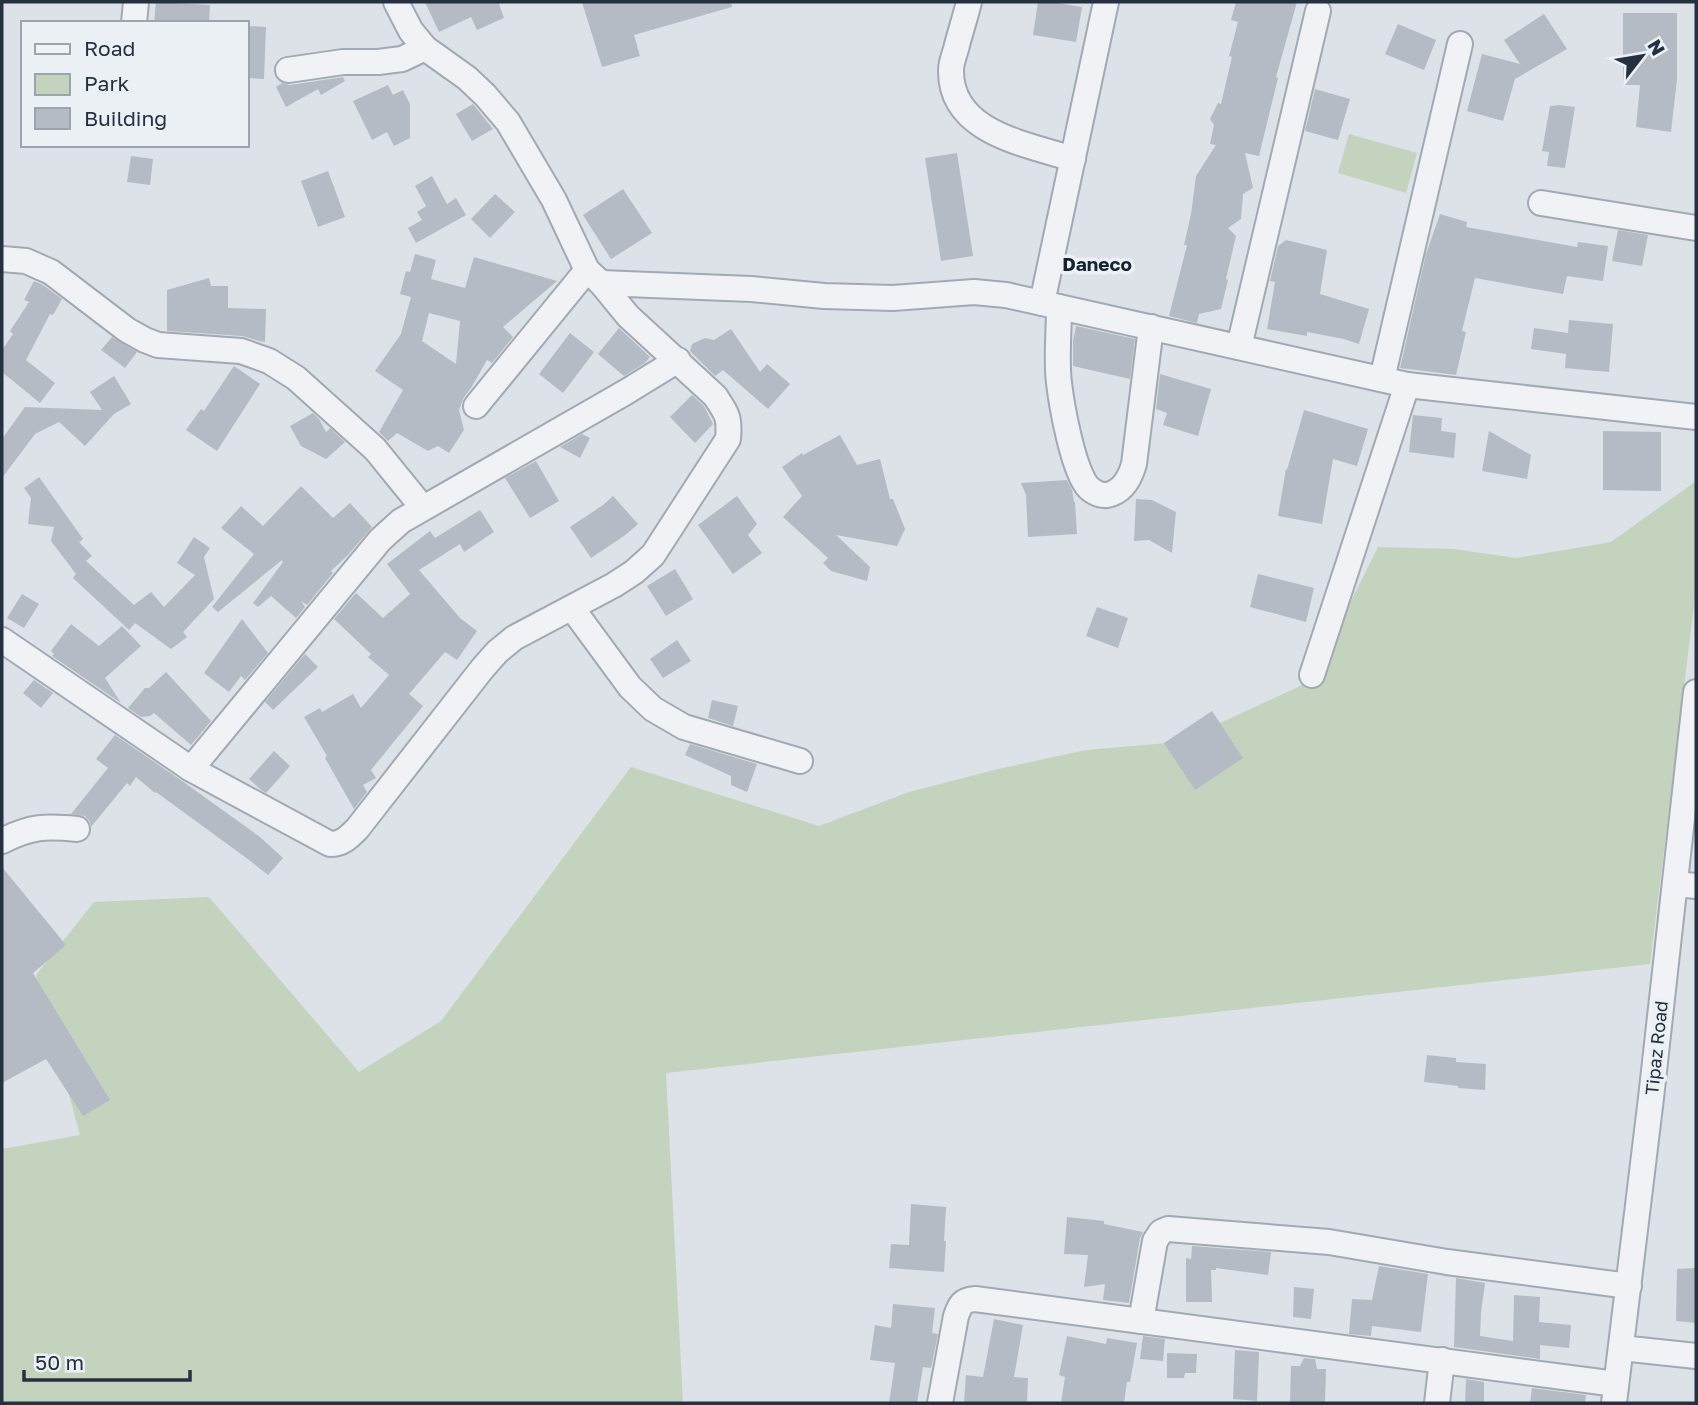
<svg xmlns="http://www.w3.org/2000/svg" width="1698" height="1405" font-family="'Golos Text',sans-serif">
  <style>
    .green { fill: #c4d3bd }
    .building { fill: #b4bbc5; fill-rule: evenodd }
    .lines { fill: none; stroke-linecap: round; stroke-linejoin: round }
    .minor-casing { stroke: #a2a9b2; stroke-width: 28 }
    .minor { stroke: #f0f2f6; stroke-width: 24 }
    .labels { text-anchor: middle; stroke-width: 7; stroke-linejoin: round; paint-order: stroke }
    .street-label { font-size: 18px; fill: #253140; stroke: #ecf1f6 }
    .neighbourhood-label { font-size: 19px; font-weight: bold; fill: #182230; stroke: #ecf1f6 }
  </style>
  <rect width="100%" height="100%" fill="#dde2e8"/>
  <g class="green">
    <polygon points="1349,134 1417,153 1406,193 1338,173"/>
    <polygon points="1696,481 1696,589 1650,964 666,1073 683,1403 2,1403 2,1149 80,1135 36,975 94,902 209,897 359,1072 441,1021 631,767 819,826 909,792 998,769 1086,750 1179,742 1311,681 1378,547 1454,549 1516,558 1611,542"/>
  </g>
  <g class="building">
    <polygon points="156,2 210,5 209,23 154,23"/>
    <polygon points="425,2 503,2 499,4 504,18 477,30 471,17 439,32"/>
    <polygon points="582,2 731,2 732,7 634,35 640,56 602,67"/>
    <polygon points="1038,2 1051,2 1082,7 1076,42 1033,35"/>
    <polygon points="1236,2 1297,2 1276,77 1278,78 1259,156 1245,153 1253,188 1243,194 1241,219 1228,228 1236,236 1226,279 1228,280 1221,309 1199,314 1197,323 1169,316 1187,245 1184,245 1191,214 1196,176 1216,145 1210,144 1214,125 1210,119 1218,103 1221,104 1232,57 1229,56 1238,22 1231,20"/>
    <polygon points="1623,13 1677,13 1677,79 1671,132 1636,127 1640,85 1623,85"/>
    <polygon points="1544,14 1567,49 1515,79 1503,121 1467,111 1482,54 1520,64 1504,40"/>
    <polygon points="1398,24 1436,40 1424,70 1385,54"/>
    <polygon points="247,26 266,27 264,79 247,78"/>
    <polygon points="343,77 345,81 321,95 318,89 286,107 276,87 282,83 290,85"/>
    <polygon points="388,85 393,95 403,90 410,104 410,138 394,146 387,132 372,140 353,101"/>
    <polygon points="1315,89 1350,99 1338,140 1305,131"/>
    <polygon points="473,104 493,129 472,141 456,114"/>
    <polygon points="1559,105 1575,107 1565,168 1547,166 1549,152 1542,151 1550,106"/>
    <polygon points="957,153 973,256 941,261 925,158"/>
    <polygon points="131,156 153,159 150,185 127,182"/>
    <polygon points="328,171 345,217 318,227 301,181"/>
    <polygon points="432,176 447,204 456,198 466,215 416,243 408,228 422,220 417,212 426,206 415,186"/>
    <polygon points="623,189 652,233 611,259 583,215"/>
    <polygon points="495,194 515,212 490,238 471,219"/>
    <polygon points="1440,214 1467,222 1466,227 1577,247 1578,242 1608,246 1603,281 1567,276 1563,294 1475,278 1462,331 1466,332 1456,375 1400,368 1426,254"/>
    <polygon points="1618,230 1648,235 1642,266 1612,261"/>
    <polygon points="1286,240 1327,250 1320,294 1369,309 1359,344 1344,339 1307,332 1307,336 1267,329 1275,282 1270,281 1278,246"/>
    <path d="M415 254 436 260 431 279 465 288 474 257 557 281 503 327 513 337 492 363 487 360 471 388 464 397 459 410 464 430 449 453 438 446 428 451 397 433 388 441 379 432 403 390 375 371 401 334 411 297 400 294 406 271 410 272ZM429 313 460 321 456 364 422 341Z"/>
    <polygon points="209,278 211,286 228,286 228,308 266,309 265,342 259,341 242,336 167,331 167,290"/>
    <polygon points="34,281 43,285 62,299 53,315 50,314 26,360 55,383 40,403 2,372 2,350 13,334 10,331 29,302 24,300"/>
    <polygon points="1569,320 1613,324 1609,372 1565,368 1566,354 1531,349 1534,328 1568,333"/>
    <polygon points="1076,326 1135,339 1130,379 1073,366 1073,341"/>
    <polygon points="619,328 650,357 645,363 624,376 598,354"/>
    <polygon points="731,329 760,372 767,364 790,384 768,409 723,370 715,376 690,351 692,344 705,338 714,340"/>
    <polygon points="570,333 594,352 563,393 539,374"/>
    <polygon points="112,337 137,352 125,368 101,350"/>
    <polygon points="234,366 260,384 217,451 186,430 201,409 204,411"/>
    <polygon points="1160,374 1211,389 1198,436 1163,425 1167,413 1156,409"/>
    <polygon points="114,376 131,404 114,414 85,446 59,422 35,434 2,478 2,439 25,407 102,410 90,392"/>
    <polygon points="692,395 704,406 713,424 695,443 670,417"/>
    <polygon points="1304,410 1368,429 1357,466 1333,459 1322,524 1278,516 1286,469 1287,470"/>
    <polygon points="313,413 319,419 326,432 330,428 345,442 326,459 301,446 290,426"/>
    <polygon points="1413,415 1442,418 1441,431 1456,433 1454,458 1409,452"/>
    <polygon points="1489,431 1531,455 1527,479 1482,471"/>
    <polygon points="1603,431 1661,432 1661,491 1603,490"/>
    <polygon points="582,434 590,438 580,458 560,447"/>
    <polygon points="840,435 857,465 880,459 890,499 893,499 905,529 897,546 836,535 870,567 867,581 831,571 823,563 828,558 783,517 802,496 782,467 802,453 803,455"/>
    <polygon points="536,461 559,501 530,518 505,478"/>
    <polygon points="39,477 83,539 79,542 92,556 86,561 134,605 151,592 164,607 195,575 177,563 194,537 210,548 204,557 214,599 183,632 187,637 171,649 135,623 129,630 73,578 76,574 51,541 54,527 28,524 31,498 24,488"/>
    <polygon points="1067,480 1072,490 1074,502 1075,502 1077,534 1028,537 1026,495 1021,483"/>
    <polygon points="301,486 333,518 350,503 372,527 348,555 331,571 333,573 307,605 301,601 305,607 296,618 271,596 258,607 253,603 283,562 282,560 218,612 212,607 254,554 221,528 241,506 263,526"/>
    <polygon points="613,496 638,524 624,536 591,558 570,527 603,505"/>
    <polygon points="737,496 757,524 748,535 762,553 733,574 698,525"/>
    <polygon points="1136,499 1152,500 1176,512 1172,553 1149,540 1134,541"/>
    <polygon points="480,510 494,532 464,552 460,544 419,570 460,618 477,631 457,660 445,652 409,694 423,706 371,770 376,778 363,785 367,792 354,809 325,758 327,756 304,717 320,708 322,712 353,694 361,708 389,675 368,657 371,654 334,619 356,593 383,618 410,594 387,564 430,531 435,538"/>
    <polygon points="675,569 693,599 666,616 647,586"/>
    <polygon points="1258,574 1314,588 1306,622 1250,607"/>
    <polygon points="22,594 39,604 24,628 7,618"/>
    <polygon points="1097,607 1128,618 1118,648 1086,636"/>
    <polygon points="242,619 268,653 245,680 241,676 229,692 204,673"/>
    <polygon points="71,624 99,646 122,626 141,646 105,678 121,703 52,656 54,654 51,651"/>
    <polygon points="677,640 691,661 663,678 650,659"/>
    <polygon points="305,654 318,667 273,710 265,702"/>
    <polygon points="166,672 211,721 191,745 154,713 150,716 141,717 128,708 145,688 149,688"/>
    <polygon points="34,680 53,693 41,708 23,693"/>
    <polygon points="712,700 738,706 733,726 708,718"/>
    <polygon points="1212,711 1243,758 1195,790 1164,743"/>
    <polygon points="115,735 185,783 260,837 283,858 268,875 245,857 156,792 155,793 136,777 130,786 127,783 91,827 90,822 85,816 71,814 108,768 96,759"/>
    <polygon points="690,744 757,764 747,792 731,785 731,776 685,755"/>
    <polygon points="274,751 290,766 266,793 260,789 249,779"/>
    <polygon points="2,867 66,945 33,973 110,1100 83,1116 46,1059 2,1083"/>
    <polygon points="1427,1055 1456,1058 1456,1062 1486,1064 1485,1090 1458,1088 1458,1086 1424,1082"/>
    <polygon points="911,1204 946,1207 944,1241 946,1241 944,1272 889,1268 891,1244 909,1245"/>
    <polygon points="1067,1217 1104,1221 1104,1224 1143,1232 1140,1238 1129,1303 1103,1300 1105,1284 1084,1287 1088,1255 1064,1254"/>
    <polygon points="1192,1246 1271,1252 1268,1275 1216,1268 1216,1270 1211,1270 1212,1302 1186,1302 1186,1258 1191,1259"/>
    <polygon points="1379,1266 1428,1274 1421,1332 1372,1326 1371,1336 1349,1334 1352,1299 1372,1300"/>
    <polygon points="1696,1268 1696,1323 1676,1321 1677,1269"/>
    <polygon points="1456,1278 1485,1283 1481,1313 1480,1336 1513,1341 1514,1295 1540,1297 1539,1322 1571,1325 1569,1348 1540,1345 1540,1359 1454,1347"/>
    <polygon points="1294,1287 1314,1289 1311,1319 1293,1317"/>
    <polygon points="893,1304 935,1308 932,1333 938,1334 931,1368 923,1367 917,1403 889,1403 895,1363 870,1360 875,1325 891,1328"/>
    <polygon points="994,1319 1023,1325 1014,1377 1028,1378 1027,1403 964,1403 966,1375 983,1377"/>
    <polygon points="1067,1336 1106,1344 1107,1338 1137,1343 1130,1382 1127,1382 1124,1403 1061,1403 1065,1377 1059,1375"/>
    <polygon points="1143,1336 1165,1339 1163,1361 1140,1359"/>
    <polygon points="1235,1350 1259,1352 1257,1401 1233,1399"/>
    <polygon points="1167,1353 1197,1354 1196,1373 1185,1373 1184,1378 1167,1378"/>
    <polygon points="1304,1358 1315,1359 1317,1369 1326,1369 1325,1403 1290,1403 1291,1366 1300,1366"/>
    <polygon points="1466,1379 1484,1382 1484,1403 1465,1403"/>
    <polygon points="1532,1388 1586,1395 1585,1403 1530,1403"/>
  </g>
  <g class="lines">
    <defs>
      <g id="minor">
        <path d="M969 2C965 18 960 33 956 49 954 56 951 63 951 70 950 133 1027 144 1073 159"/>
        <polyline points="134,23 136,2"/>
        <polyline points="288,70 343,62 378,62 402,59 425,48"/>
        <polyline points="1541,203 1696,228"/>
        <polyline points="2,259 26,261 51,272 127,330 145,340 158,345 241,351 269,361 296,378 375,449 423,508"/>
        <polyline points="601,283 751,289 824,296 893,298 974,292 1006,295 1407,385 1696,417"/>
        <polyline points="1042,303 1106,2"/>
        <path d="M1059 307C1059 332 1056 359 1059 383 1062 408 1072 462 1085 483 1089 490 1099 496 1107 495 1123 492 1130 478 1134 464L1151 327"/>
        <polyline points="1239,347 1318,11"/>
        <polyline points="1382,379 1460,44"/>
        <polyline points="476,406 587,270"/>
        <polyline points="572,608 630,687 653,709 684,727 800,761"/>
        <path d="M2 640 191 769 330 844C342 844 348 838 357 829L482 669 497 652 514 638 614 585 634 572 653 555 728 439C730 417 727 414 715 396L628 316 601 283 587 270 554 200 508 122 485 95 467 78 425 48 411 31 396 2"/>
        <polyline points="1312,675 1407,385"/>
        <polyline points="191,769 380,540 401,521 626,392 678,360"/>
        <path d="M2 841C31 826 46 826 77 829"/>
        <polyline points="1675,884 1696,886"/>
        <polyline points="1141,1321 1155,1241 1161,1232 1168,1229 1329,1242 1447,1262 1629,1286"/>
        <polyline points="1621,1348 1696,1356"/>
        <path d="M940 1403 956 1316C960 1305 962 1300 975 1299L1616 1384"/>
        <polyline points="1437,1403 1442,1360"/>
        <polyline points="1614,1403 1651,1098 1696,692"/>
      </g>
    </defs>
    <use href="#minor" class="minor-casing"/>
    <use href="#minor" class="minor"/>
  </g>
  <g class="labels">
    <g class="street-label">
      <text transform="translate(1657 1048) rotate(-84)" y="6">Tipaz Road</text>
    </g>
    <g class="neighbourhood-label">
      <text x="1097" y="271">Daneco</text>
    </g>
  </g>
  <rect width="1698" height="1405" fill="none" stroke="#253140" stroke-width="7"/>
  <rect x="21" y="21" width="228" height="126" fill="#ecf1f6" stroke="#9ca4ad" stroke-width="2"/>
  <rect x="35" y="44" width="35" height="10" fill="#f0f2f6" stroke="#9ca4ad" stroke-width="2"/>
  <text x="84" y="56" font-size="21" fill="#253140">Road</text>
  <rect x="35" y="74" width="35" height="21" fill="#c4d3bd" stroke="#9ca4ad" stroke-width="2"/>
  <text x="84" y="91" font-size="21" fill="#253140">Park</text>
  <rect x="35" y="108" width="35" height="21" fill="#b4bbc5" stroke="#9ca4ad" stroke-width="2"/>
  <text x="84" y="126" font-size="21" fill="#253140">Building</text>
  <g transform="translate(1642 56) rotate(59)" stroke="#ecf1f6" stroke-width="5" paint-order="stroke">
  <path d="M0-5L12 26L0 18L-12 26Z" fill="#253140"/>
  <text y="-10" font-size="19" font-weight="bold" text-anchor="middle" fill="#253140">N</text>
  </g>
  <path d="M24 1370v10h166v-10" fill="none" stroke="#253140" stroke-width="3.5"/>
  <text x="35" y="1370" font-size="21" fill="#253140" stroke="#ecf1f6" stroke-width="5" paint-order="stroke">50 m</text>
</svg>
